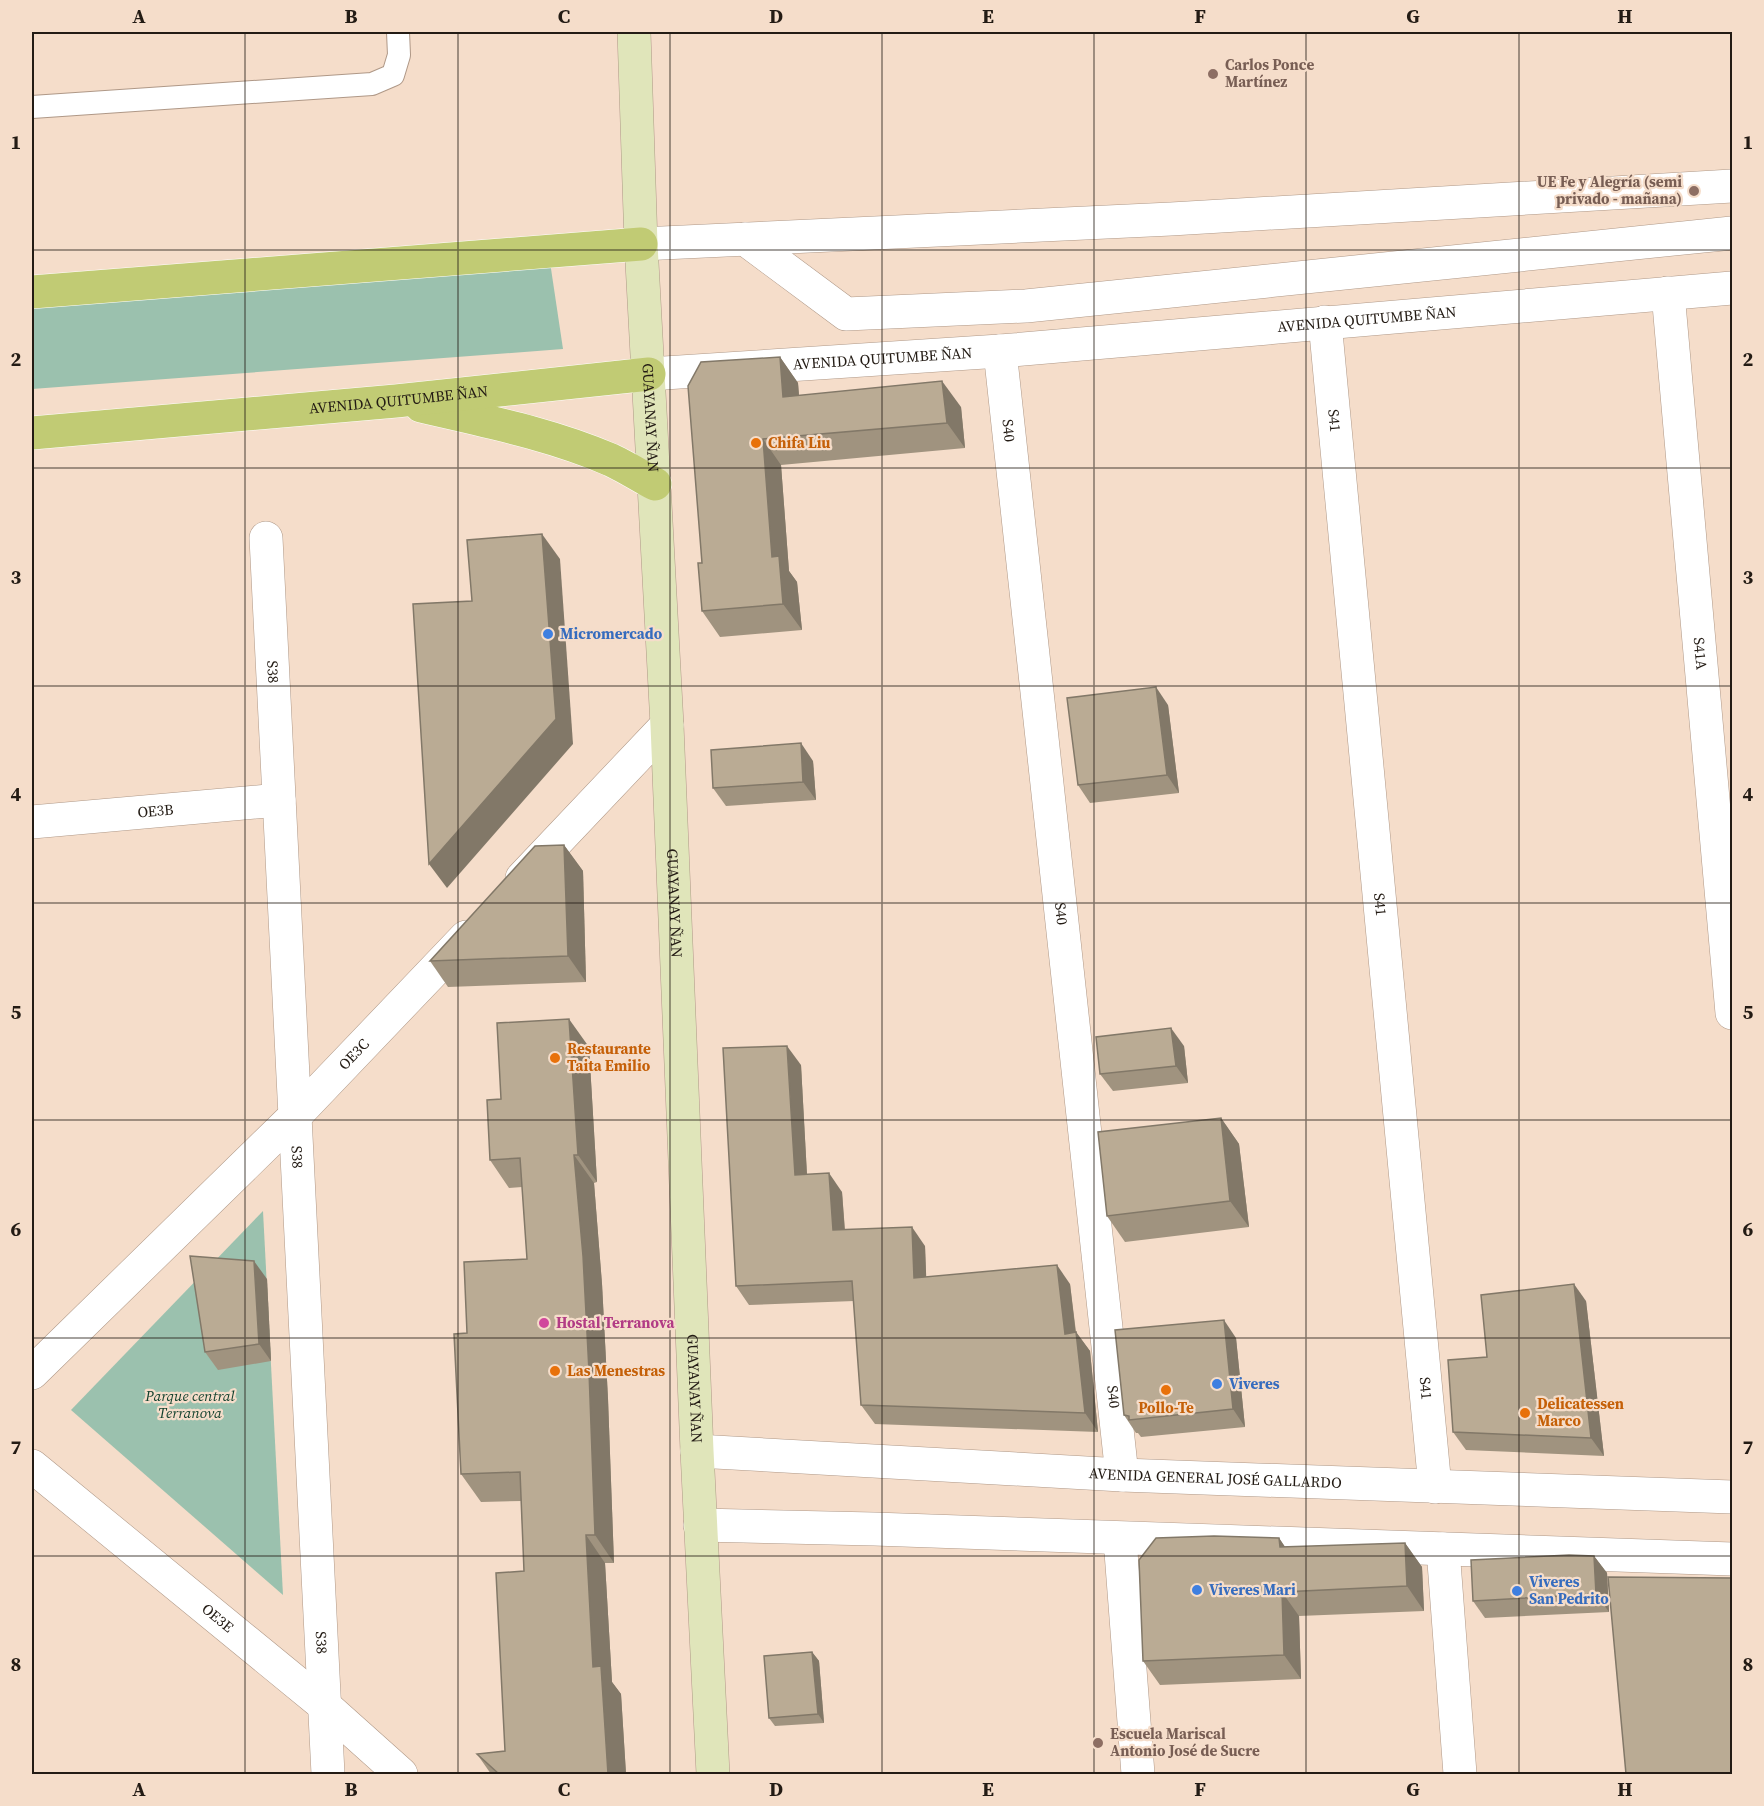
<svg xmlns="http://www.w3.org/2000/svg" width="1764" height="1806" font-family="'Source Serif 4',serif">
  <style>
    .green { fill: #9bc1ae }
    .lines { fill: none; stroke-linecap: round; stroke-linejoin: round }
    .service-casing { stroke: #af9887; stroke-width: 24 }
    .minor-casing { stroke: #af9887; stroke-width: 34 }
    .tertiary-casing { stroke: #af9887; stroke-width: 34 }
    .secondary-casing { stroke: #af9887; stroke-width: 34 }
    .primary-casing { stroke: #fff; stroke-width: 34 }
    .service { stroke: #fff; stroke-width: 22 }
    .minor { stroke: #fff; stroke-width: 33 }
    .tertiary { stroke: #fff; stroke-width: 33 }
    .secondary { stroke: #e0e5ba; stroke-width: 33 }
    .primary { stroke: #c1cb74; stroke-width: 33 }
    .wall { fill: #a0937f }
    .shaded-wall { fill: #827868 }
    .building { fill: #baab94; stroke: #827868; stroke-width: 1.5 }
    .grid { fill: none; stroke: #231b14; stroke-width: 1.5; stroke-opacity: 0.55 }
    .education-dot { fill: #8d6e63; stroke: #f5ddca; stroke-width: 2 }
    .food-dot { fill: #e8710a; stroke: #f5ddca; stroke-width: 2 }
    .shop-dot { fill: #3f7fe0; stroke: #f5ddca; stroke-width: 2 }
    .hotel-dot { fill: #d1479c; stroke: #f5ddca; stroke-width: 2 }
    .labels { text-anchor: middle; stroke-width: 4.5; stroke-linejoin: round; paint-order: stroke }
    .education-label { font-size: 15px; font-weight: bold; fill: #785e54; stroke: #f5ddca; text-anchor: start }
    .street-label { font-size: 15px; fill: #231b14; stroke: #f5ddca }
    .food-label { font-size: 15px; font-weight: bold; fill: #c56008; stroke: #f5ddca; text-anchor: start }
    .shop-label { font-size: 15px; font-weight: bold; fill: #366cbe; stroke: #f5ddca; text-anchor: start }
    .hotel-label { font-size: 15px; font-weight: bold; fill: #b23c85; stroke: #f5ddca; text-anchor: start }
    .park-label { font-size: 15px; font-style: italic; fill: #0f3f2c; stroke: #f5ddca }
    .neatline { fill: none; stroke: #231b14; stroke-width: 2 }
    .grid-label { font-size: 20px; text-anchor: middle; font-weight: bold; fill: #231b14 }
  </style>
  <rect width="100%" height="100%" fill="#f5ddca"/>
  <g class="green">
    <polygon points="550,262 563,349 32,389 32,305"/>
    <polygon points="263,1211 283,1595 71,1410"/>
  </g>
  <g class="lines">
    <defs>
      <polyline id="service" points="32,107 372,84 393,75 399,55 398,32"/>
      <g id="minor">
        <polyline points="745,239 846,314 1026,306 1732,233"/>
        <polyline points="641,244 1171,219 1732,186"/>
        <path id="s1" d="M1668 293 1732 1013"/>
        <path id="s2" d="M1325 322 1435 1487"/>
        <path id="s3" d="M1000 351 1122 1475"/>
        <path id="s4" d="M266 538 328 1774"/>
        <path id="s5" d="M32 822 279 800"/>
        <polyline points="522,878 667,725"/>
        <path id="s6" d="M32 1373 295 1116 466 937"/>
        <path id="s7" d="M697 1451 1122 1475 1732 1497"/>
        <path id="s8" d="M32 1466 325 1706 401 1774"/>
        <polyline points="700,1525 874,1529 1732,1559"/>
        <polyline points="1120,1539 1138,1774"/>
        <polyline points="1443,1549 1460,1774"/>
      </g>
      <g id="tertiary">
        <path id="s9" d="M649 374 1000 351 1732 288"/>
      </g>
      <g id="secondary">
        <path id="s10" d="M634 32 641 244 667 725 697 1451 713 1774"/>
      </g>
      <g id="primary">
        <polyline points="32,292 641,244"/>
        <path d="M421 406C485 421 551 434 611 460 626 467 640 476 655 484"/>
        <path id="s11" d="M32 433 396 401 649 374"/>
      </g>
    </defs>
    <use href="#service" class="service-casing"/>
    <use href="#minor" class="minor-casing"/>
    <use href="#tertiary" class="tertiary-casing"/>
    <use href="#secondary" class="secondary-casing"/>
    <use href="#primary" class="primary-casing"/>
    <use href="#service" class="service"/>
    <use href="#minor" class="minor"/>
    <use href="#tertiary" class="tertiary"/>
    <use href="#secondary" class="secondary"/>
    <use href="#primary" class="primary"/>
  </g>
  <g class="wall">
    <polygon points="780,357 798,383 799,395 961,407 965,448 781,465 789,571 797,582 802,630 720,637 702,611 702,563"/>
    <polygon points="1168,705 1179,793 1090,803 1078,785"/>
    <polygon points="813,761 816,800 726,806 713,788"/>
    <polygon points="564,845 583,871 586,982 448,987 430,961"/>
    <polygon points="1184,1046 1188,1083 1113,1091 1100,1074"/>
    <polygon points="589,1047 597,1182 594,1183 602,1284 608,1399 614,1563 605,1563 612,1682 621,1694 626,1774 491,1774 477,1754 505,1751 524,1571 521,1501 481,1502 461,1474 467,1333 527,1259 522,1187 509,1188 490,1160 501,1099"/>
    <polygon points="801,1065 807,1175 842,1192 845,1230 925,1246 926,1277 1070,1284 1076,1332 1090,1351 1098,1432 875,1424 861,1405 854,1301 749,1305 736,1286"/>
    <polygon points="1221,1118 1239,1144 1249,1227 1125,1242 1107,1216"/>
    <polygon points="267,1279 271,1361 218,1370 205,1352"/>
    <polygon points="1586,1301 1604,1456 1466,1450 1453,1432 1487,1357"/>
    <polygon points="1236,1338 1245,1427 1141,1437 1138,1433 1136,1433 1124,1415"/>
    <polygon points="1279,1538 1285,1547 1405,1543 1422,1567 1424,1611 1299,1616 1301,1679 1160,1685 1143,1661"/>
    <polygon points="1594,1556 1607,1573 1609,1612 1485,1618 1473,1601"/>
    <polygon points="812,1652 819,1661 824,1723 775,1726 769,1718"/>
  </g>
  <g class="shaded-wall">
    <polygon points="780,357 798,383 801,423 783,397"/>
    <polygon points="942,381 961,407 965,448 947,423"/>
    <polygon points="763,439 781,465 789,571 797,582 802,630 783,604 772,557"/>
    <polygon points="542,534 560,559 573,744 447,888 429,864"/>
    <polygon points="1156,687 1168,705 1179,793 1167,775"/>
    <polygon points="801,743 813,761 816,800 803,782"/>
    <polygon points="564,845 583,871 586,982 568,956"/>
    <polygon points="569,1019 589,1047 597,1182 578,1155"/>
    <polygon points="1171,1028 1184,1046 1188,1083 1176,1066"/>
    <polygon points="787,1046 801,1065 808,1194 795,1175"/>
    <polygon points="1221,1118 1239,1144 1249,1227 1230,1201"/>
    <polygon points="574,1155 594,1183 602,1284 608,1399 614,1563 595,1535"/>
    <polygon points="829,1173 842,1192 846,1249 833,1230"/>
    <polygon points="912,1227 925,1246 927,1297 914,1278"/>
    <polygon points="254,1261 267,1279 271,1361 259,1344"/>
    <polygon points="1057,1265 1070,1284 1078,1353 1065,1334"/>
    <polygon points="1574,1284 1586,1301 1604,1456 1591,1438"/>
    <polygon points="1224,1320 1236,1338 1245,1427 1233,1409"/>
    <polygon points="1076,1332 1090,1351 1098,1432 1085,1413"/>
    <polygon points="586,1535 605,1563 612,1682 621,1694 626,1774 608,1774 593,1667"/>
    <polygon points="1279,1538 1296,1563 1280,1547"/>
    <polygon points="1405,1543 1422,1567 1424,1611 1407,1586"/>
    <polygon points="1594,1556 1607,1573 1609,1612 1596,1594"/>
    <polygon points="1282,1592 1299,1616 1301,1679 1284,1655"/>
    <polygon points="812,1652 819,1661 824,1723 818,1714"/>
  </g>
  <g class="building">
    <polygon points="780,357 783,397 942,381 947,423 763,439 772,557 779,556 783,604 702,611 698,563 702,563 688,386 701,362"/>
    <polygon points="542,534 556,719 429,864 413,604 472,601 467,540"/>
    <polygon points="1156,687 1167,775 1078,785 1067,698"/>
    <polygon points="801,743 803,782 713,788 711,750"/>
    <polygon points="564,845 568,956 430,961 535,846"/>
    <polygon points="569,1019 578,1155 574,1155 583,1256 589,1371 595,1535 586,1535 593,1667 601,1666 608,1774 499,1774 477,1754 505,1751 496,1573 524,1571 520,1472 461,1474 454,1334 467,1333 464,1262 527,1259 520,1158 490,1160 487,1100 501,1099 497,1023"/>
    <polygon points="1171,1028 1176,1066 1100,1074 1096,1037"/>
    <polygon points="787,1046 795,1175 829,1173 833,1230 912,1227 914,1278 1057,1265 1065,1334 1076,1332 1085,1413 861,1405 852,1281 736,1286 723,1048"/>
    <polygon points="1221,1118 1230,1201 1107,1216 1098,1132"/>
    <polygon points="190,1256 254,1261 259,1344 205,1352"/>
    <polygon points="1574,1284 1591,1438 1453,1432 1448,1360 1487,1357 1481,1295"/>
    <polygon points="1224,1320 1233,1409 1129,1420 1129,1416 1124,1415 1115,1330"/>
    <polygon points="1214,1536 1279,1538 1280,1547 1405,1543 1407,1586 1282,1592 1284,1655 1143,1661 1139,1560 1156,1538"/>
    <polygon points="1569,1555 1594,1556 1596,1594 1473,1601 1471,1560"/>
    <polygon points="1608,1577 1732,1578 1732,1774 1626,1774"/>
    <polygon points="812,1652 818,1714 769,1718 764,1656"/>
  </g>
  <path class="grid" d="M245 32V1774M458 32V1774M670 32V1774M882 32V1774M1094 32V1774M1306 32V1774M1519 32V1774M32 250H1732M32 468H1732M32 686H1732M32 903H1732M32 1120H1732M32 1338H1732M32 1556H1732"/>
  <g class="education-dot">
    <circle cx="1213" cy="74" r="6"/>
    <circle cx="1694" cy="191" r="6"/>
    <circle cx="1098" cy="1743" r="6"/>
  </g>
  <g class="food-dot">
    <circle cx="756" cy="443" r="6"/>
    <circle cx="555" cy="1058" r="6"/>
    <circle cx="555" cy="1371" r="6"/>
    <circle cx="1166" cy="1390" r="6"/>
    <circle cx="1525" cy="1413" r="6"/>
  </g>
  <g class="shop-dot">
    <circle cx="548" cy="634" r="6"/>
    <circle cx="1217" cy="1384" r="6"/>
    <circle cx="1197" cy="1590" r="6"/>
    <circle cx="1517" cy="1591" r="6"/>
  </g>
  <circle class="hotel-dot" cx="544" cy="1323" r="6"/>
  <g class="labels">
    <g class="education-label">
      <text x="1225" y="70">Carlos Ponce<tspan x="1225" dy="17">Martínez</tspan></text>
      <text x="1682" y="187" text-anchor="end">UE Fe y Alegría (semi<tspan x="1682" dy="17">privado - mañana)</tspan></text>
      <text x="1110" y="1739">Escuela Mariscal<tspan x="1110" dy="17">Antonio José de Sucre</tspan></text>
    </g>
    <g class="street-label">
      <text dy="5" stroke="none"><textPath href="#s9" startOffset="720">AVENIDA QUITUMBE ÑAN</textPath></text>
      <text dy="5" stroke="none"><textPath href="#s9" startOffset="234">AVENIDA QUITUMBE ÑAN</textPath></text>
      <text dy="5" stroke="none"><textPath href="#s11" startOffset="368">AVENIDA QUITUMBE ÑAN</textPath></text>
      <text dy="5" stroke="none"><textPath href="#s10" startOffset="386">GUAYANAY ÑAN</textPath></text>
      <text dy="5" stroke="none"><textPath href="#s2" startOffset="99">S41</textPath></text>
      <text dy="5" stroke="none"><textPath href="#s3" startOffset="80">S40</textPath></text>
      <text dy="5" stroke="none"><textPath href="#s1" startOffset="362">S41A</textPath></text>
      <text dy="5" stroke="none"><textPath href="#s4" startOffset="134">S38</textPath></text>
      <text dy="5" stroke="none"><textPath href="#s5" startOffset="124">OE3B</textPath></text>
      <text dy="5" stroke="none"><textPath href="#s10" startOffset="872">GUAYANAY ÑAN</textPath></text>
      <text dy="5" stroke="none"><textPath href="#s2" startOffset="585">S41</textPath></text>
      <text dy="5" stroke="none"><textPath href="#s3" startOffset="566">S40</textPath></text>
      <text dy="5" stroke="none"><textPath href="#s6" startOffset="453">OE3C</textPath></text>
      <text dy="5" stroke="none"><textPath href="#s4" startOffset="620">S38</textPath></text>
      <text dy="5" stroke="none"><textPath href="#s2" startOffset="1071">S41</textPath></text>
      <text dy="5" stroke="none"><textPath href="#s10" startOffset="1358">GUAYANAY ÑAN</textPath></text>
      <text dy="5" stroke="none"><textPath href="#s3" startOffset="1052">S40</textPath></text>
      <text dy="5" stroke="none"><textPath href="#s7" startOffset="519">AVENIDA GENERAL JOSÉ GALLARDO</textPath></text>
      <text dy="5" stroke="none"><textPath href="#s8" startOffset="240">OE3E</textPath></text>
      <text dy="5" stroke="none"><textPath href="#s4" startOffset="1106">S38</textPath></text>
    </g>
    <g class="food-label">
      <text x="768" y="448">Chifa Liu</text>
      <text x="567" y="1054">Restaurante<tspan x="567" dy="17">Taita Emilio</tspan></text>
      <text x="567" y="1376">Las Menestras</text>
      <text x="1537" y="1409">Delicatessen<tspan x="1537" dy="17">Marco</tspan></text>
      <text x="1166" y="1413" text-anchor="middle">Pollo-Te</text>
    </g>
    <g class="shop-label">
      <text x="560" y="639">Micromercado</text>
      <text x="1229" y="1389">Viveres</text>
      <text x="1529" y="1587">Viveres<tspan x="1529" dy="17">San Pedrito</tspan></text>
      <text x="1209" y="1595">Viveres Mari</text>
    </g>
    <g class="hotel-label">
      <text x="556" y="1328">Hostal Terranova</text>
    </g>
    <g class="park-label">
      <text x="190" y="1401">Parque central<tspan x="190" dy="17">Terranova</tspan></text>
    </g>
  </g>
  <rect width="1764" height="1806" fill="none" stroke="#f5ddca" stroke-width="66"/>
  <rect x="33" y="33" width="1698" height="1740" class="neatline"/>
  <g class="grid-label">
    <text x="139" y="23">A</text>
    <text x="351" y="23">B</text>
    <text x="564" y="23">C</text>
    <text x="776" y="23">D</text>
    <text x="988" y="23">E</text>
    <text x="1200" y="23">F</text>
    <text x="1413" y="23">G</text>
    <text x="1625" y="23">H</text>
    <text x="16" y="149">1</text>
    <text x="1748" y="149">1</text>
    <text x="16" y="366">2</text>
    <text x="1748" y="366">2</text>
    <text x="16" y="584">3</text>
    <text x="1748" y="584">3</text>
    <text x="16" y="801">4</text>
    <text x="1748" y="801">4</text>
    <text x="16" y="1019">5</text>
    <text x="1748" y="1019">5</text>
    <text x="16" y="1236">6</text>
    <text x="1748" y="1236">6</text>
    <text x="16" y="1454">7</text>
    <text x="1748" y="1454">7</text>
    <text x="16" y="1671">8</text>
    <text x="1748" y="1671">8</text>
    <text x="139" y="1796">A</text>
    <text x="351" y="1796">B</text>
    <text x="564" y="1796">C</text>
    <text x="776" y="1796">D</text>
    <text x="988" y="1796">E</text>
    <text x="1200" y="1796">F</text>
    <text x="1413" y="1796">G</text>
    <text x="1625" y="1796">H</text>
  </g>
</svg>
